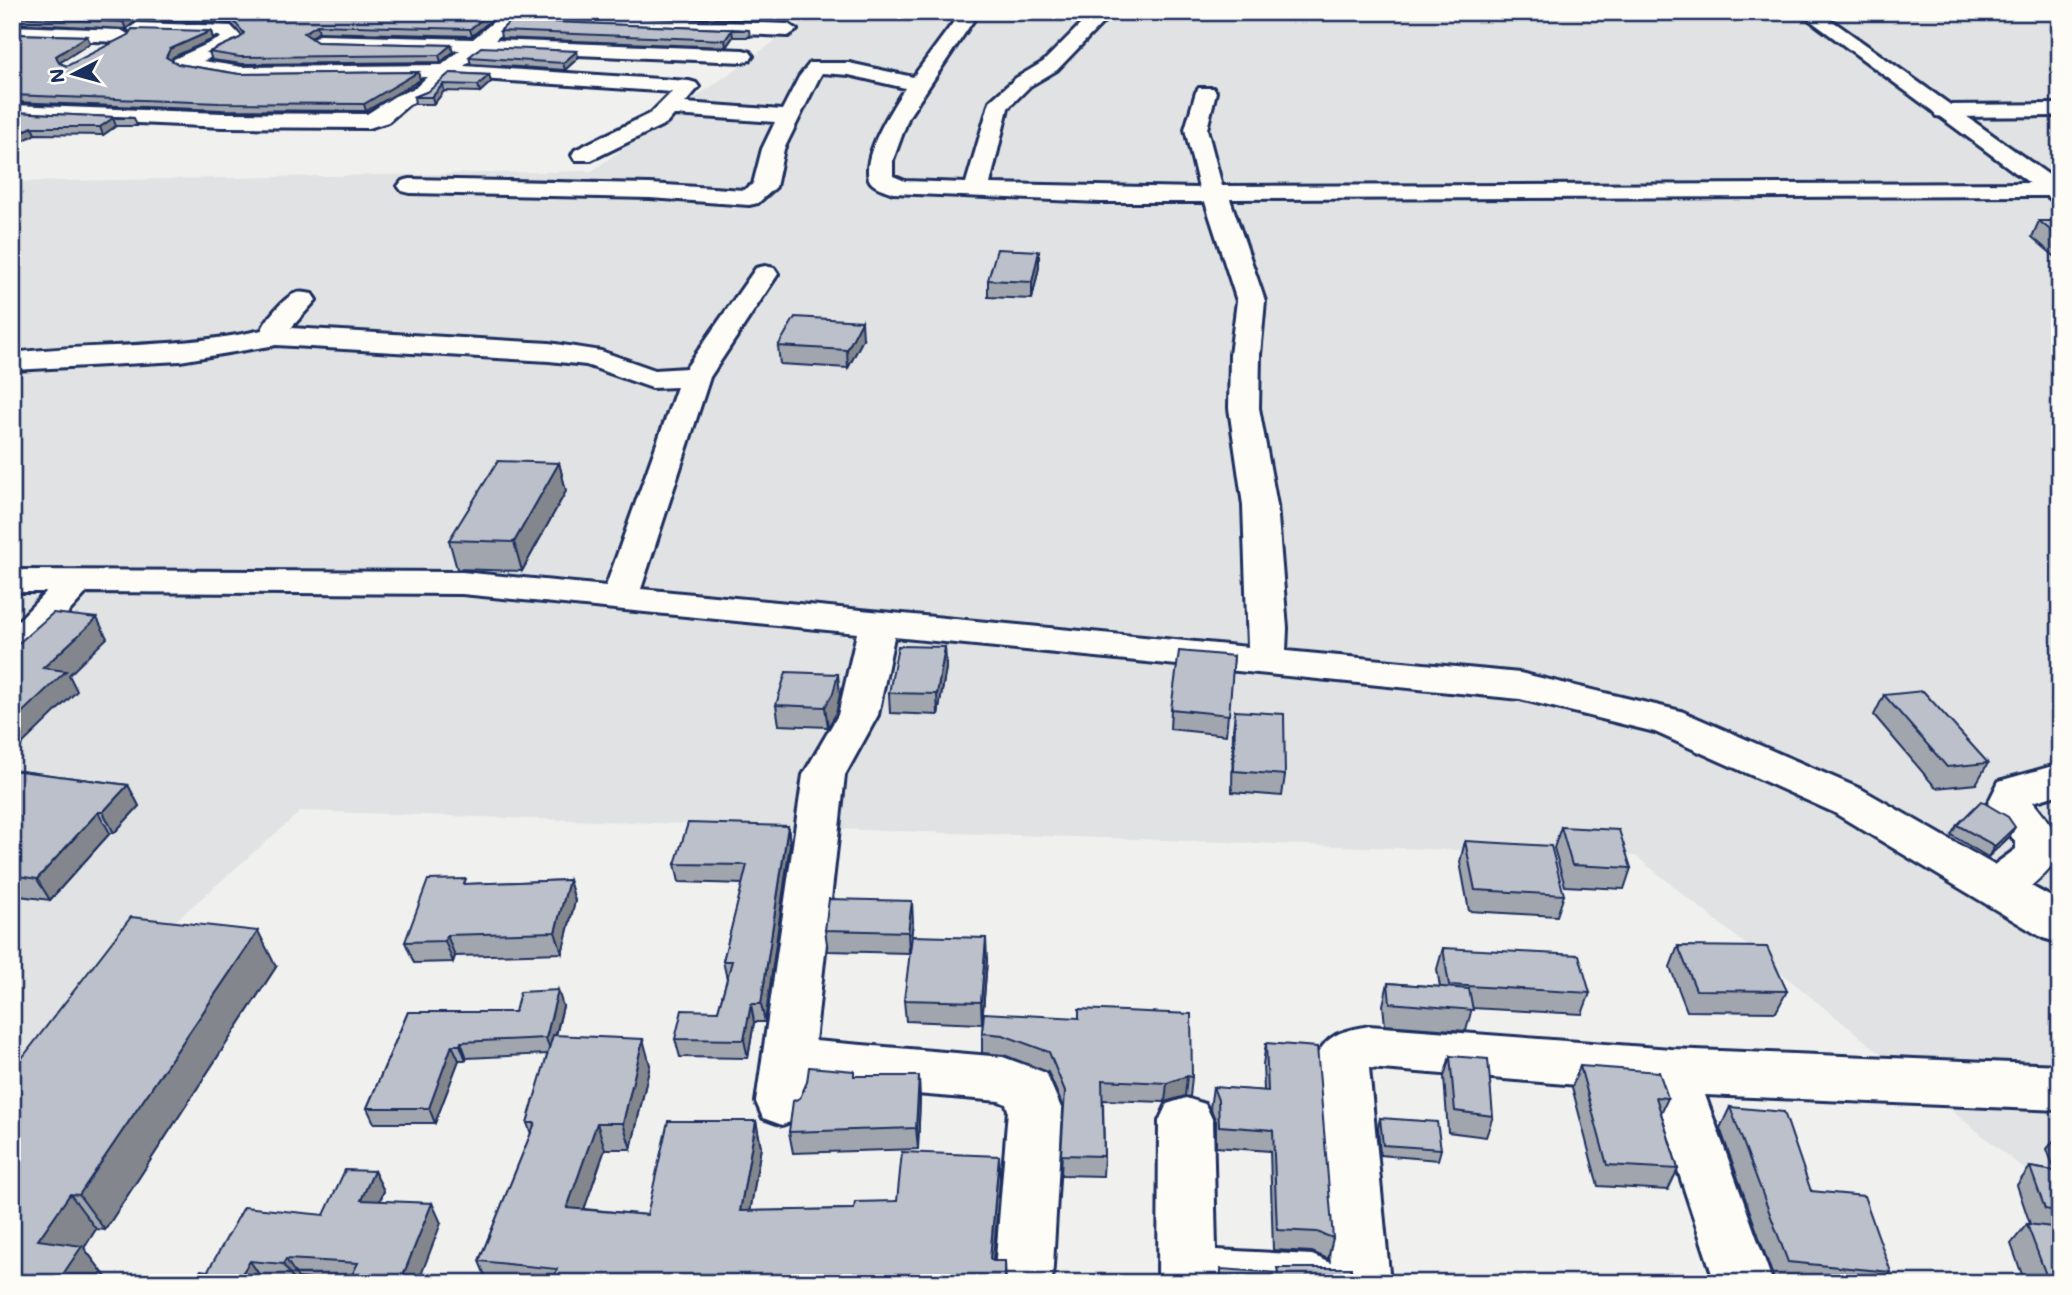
<svg xmlns="http://www.w3.org/2000/svg" width="2072" height="1295" font-family="Mali,sans-serif">
  <style>
    .built { fill: #e0e2e3 }
    .lines { fill: none; stroke-linecap: round; stroke-linejoin: round }
    .minor-casing { stroke: #1b2f5e; stroke-width: 6 }
    .major-casing { stroke: #1b2f5e; stroke-width: 6 }
    .minor { fill: #fdfcf7; fill-rule: evenodd }
    .major { fill: #fdfcf7; fill-rule: evenodd }
    .wall { fill: #a1a5ae; stroke: #1b2f5e; stroke-width: 2 }
    .shaded-wall { fill: #83868d; stroke: #1b2f5e; stroke-width: 2 }
    .building { fill: #bbc0ca; stroke: #1b2f5e; stroke-width: 2 }
  </style>
  <rect width="100%" height="100%" fill="#f0f0ee"/>
  <filter id="ink" filterUnits="userSpaceOnUse"><feTurbulence type="fractalNoise" baseFrequency=".0143" numOctaves="2"/><feDisplacementMap in="SourceGraphic" scale="14" xChannelSelector="R" yChannelSelector="G"/><feConvolveMatrix kernelMatrix="1 2 1 2 8 2 1 2 1" color-interpolation-filters="sRGB"/></filter>
  <g filter="url(#ink)">
    <polygon class="built" points="816,12 2060,12 2060,1198 1636,856 301,811 12,1064 12,182 592,171"/>
    <g class="lines">
      <defs>
        <g id="minor">
          <path d="M505 12H525L495 40 743 50 750 52 753 56 750 60 743 62 482 51 464 66 689 81 696 83 699 87 685 103 782 110 799 77 810 63H849L913 77 961 12H979L909 116 893 160V176L905 181 966 183 990 101 1016 78 1043 62 1093 12H1113L1057 70 1030 86 1008 108 990 184 1199 188 1185 129 1196 92 1199 88H1213L1216 92 1207 129 1222 186 2060 183V195L2053 196 1230 199 1265 301 1260 355 1259 408 1277 505 1287 628 1286 651 1520 673 1681 711 1863 790 1994 865 2016 849V843L1988 803 1999 781 2060 764V794L2033 802C2064 841 2072 851 2031 886L2060 902V943L2043 938 1833 812 1655 732 1520 699 894 637 878 715 845 775 815 1041 1003 1057 1046 1073 1062 1110 1052 1283H994L1008 1110 1006 1104 999 1101 810 1085 808 1102 801 1118 782 1125 763 1118 756 1102 803 775 838 715 857 633 462 594 87 592 26 659 12 662V627L46 592H12V570L462 572 606 586 677 387 652 388 586 365 549 361 276 345 180 361 14 370 12 353C96 343 180 349 262 330 266 319 283 299 294 294 300 291 306 293 312 294L316 300 291 328 549 343 601 351 655 370 686 368 756 268 765 266 774 268 778 274 710 377 641 589 1248 647 1243 505 1229 408 1230 355 1237 301 1205 202H1100L893 193C886 190 872 187 869 179 862 154 892 108 905 88L849 75 822 73 819 78 784 149 776 187 758 203 749 205 650 198 410 193 402 191 398 186 402 181 410 179 650 184 744 190 753 184 762 149 775 122 674 115 667 123 591 160H575L572 155 575 150 651 113 672 92 451 77 429 96 409 104 388 122 369 128 222 127 12 117V105L222 113 367 114 395 96 415 88 427 77 242 79 181 69 174 67 171 63 174 59 221 38 219 36 137 35 128 29 137 23 231 26 244 39 241 43 203 61 242 67 442 65 460 50 319 47 309 41 319 35 473 39Z"/>
          <polygon points="562,16 788,24 797,30 788,36 555,26 553,22"/>
          <polygon points="12,26 121,30 131,36 121,42 12,38"/>
          <polygon points="2060,104 2060,116 1944,117 1936,116 1933,111 1936,106 1944,105"/>
          <path d="M1369 1026 1671 1049 2060 1065V1110L1705 1095 1773 1283H1715L1652 1091 1369 1068 1390 1283H1158L1159 1121 1167 1104 1186 1098 1205 1104 1213 1121 1216 1250 1312 1255 1331 1263 1315 1059C1328 1033 1342 1031 1369 1026Z"/>
        </g>
        <polygon id="major" points="1799,12 1820,12 2060,183 2060,201 2051,199"/>
      </defs>
      <use href="#minor" class="minor-casing"/>
      <use href="#major" class="major-casing"/>
      <use href="#minor" class="minor"/>
      <use href="#major" class="major"/>
    </g>
    <g class="wall">
      <polygon points="12,12 501,12 472,36 319,32 311,38 317,42 451,45 453,52 441,62 242,64 212,60 209,52 240,38 242,36 231,23 137,20 126,29 12,23"/>
      <polygon points="520,12 766,12 761,20 562,13 552,20 554,22 749,30 750,37 733,37 726,47 501,38 500,31"/>
      <polygon points="211,31 213,39 173,57 171,60 178,64 239,74 418,72 420,80 366,111 222,110 12,102 12,34 87,36 90,43 59,63 67,66"/>
      <polygon points="577,51 578,58 565,70 471,64 469,57"/>
      <polygon points="450,73 489,75 491,82 480,92 444,91 434,104 415,104 414,97 429,91"/>
      <polygon points="12,112 134,118 137,126 116,126 103,135 35,134 12,147"/>
      <polygon points="2039,221 2060,221 2060,261 2032,237"/>
      <polygon points="1039,251 1039,267 1032,299 988,297 988,280"/>
      <polygon points="863,339 848,368 780,364 778,346"/>
      <polygon points="559,463 566,491 522,571 457,569 449,540"/>
      <polygon points="945,647 946,668 938,715 890,713 889,693"/>
      <polygon points="1234,656 1226,735 1170,729 1171,709"/>
      <polygon points="840,694 836,714 828,727 779,725 776,705"/>
      <polygon points="1884,695 1988,763 1976,784 1936,788 1874,715"/>
      <polygon points="1235,711 1285,775 1282,796 1232,792 1233,731"/>
      <polygon points="12,770 128,785 139,806 114,833 110,833 50,900 12,895"/>
      <polygon points="1957,825 2009,837 1988,857 1951,835"/>
      <polygon points="788,826 790,844 765,1022 754,1022 748,1058 680,1057 675,1039 718,1011 727,979 723,961 743,884 679,882 675,864"/>
      <polygon points="1561,827 1631,868 1624,889 1565,886 1554,848"/>
      <polygon points="1465,841 1564,895 1557,916 1469,911 1460,862"/>
      <polygon points="569,880 575,901 562,953 455,956 453,962 414,963 405,942 468,884"/>
      <polygon points="913,922 909,953 828,951 825,930"/>
      <polygon points="1678,946 1787,991 1776,1012 1687,1011 1670,967"/>
      <polygon points="1443,948 1590,993 1582,1014 1472,1008 1466,1031 1385,1025 1383,1005 1388,983 1440,987 1437,969"/>
      <polygon points="987,960 982,1024 906,1021 904,1000"/>
      <polygon points="276,967 105,1230 96,1229 84,1248 109,1281 12,1283 12,1071"/>
      <polygon points="563,1006 556,1036 650,1065 631,1149 605,1149 584,1209 647,1215 756,1121 761,1147 750,1211 854,1209 897,1201 999,1156 1000,1181 993,1261 1005,1261 1006,1283 488,1283 479,1261 531,1134 527,1123 548,1054 467,1058 466,1060 459,1060 435,1123 374,1123 367,1108 408,1012 515,1012"/>
      <polygon points="984,1013 1192,1077 1190,1097 1185,1096 1165,1102 1103,1100 1104,1156 1103,1176 1061,1175 1064,1109 1048,1072 1004,1055 982,1053 982,1033"/>
      <polygon points="1266,1043 1333,1238 1328,1259 1312,1252 1273,1250 1270,1151 1216,1147 1216,1121 1210,1108 1213,1087 1264,1091 1263,1064"/>
      <polygon points="1450,1056 1493,1116 1486,1137 1448,1132 1444,1077"/>
      <polygon points="1580,1066 1668,1098 1661,1113 1678,1169 1668,1190 1598,1186 1572,1087"/>
      <polygon points="855,1076 920,1097 918,1149 793,1153 789,1132 800,1098"/>
      <polygon points="1730,1107 1891,1272 1883,1283 1775,1282 1720,1128"/>
      <polygon points="1380,1118 1441,1149 1438,1160 1380,1155 1378,1128"/>
      <polygon points="2060,1133 2060,1283 2025,1283 2011,1244 2027,1224 2030,1224 2017,1185 2030,1167 2055,1171 2047,1149"/>
      <polygon points="374,1171 384,1191 380,1201 441,1223 349,1282 298,1278 296,1283 263,1280 261,1283 192,1283 208,1271 324,1215"/>
    </g>
    <g class="shaded-wall">
      <polygon points="491,12 501,12 472,36 470,29"/>
      <polygon points="552,12 562,12 562,13 550,21 549,14"/>
      <polygon points="761,12 766,12 761,20 760,13"/>
      <polygon points="135,13 137,20 126,29 123,22"/>
      <polygon points="317,25 319,32 307,40 304,33"/>
      <polygon points="732,30 733,37 726,47 725,40"/>
      <polygon points="211,31 213,39 173,57 169,65 166,57 170,49"/>
      <polygon points="87,36 90,43 59,63 56,56"/>
      <polygon points="451,45 453,52 441,62 439,55"/>
      <polygon points="577,51 578,58 565,70 563,63"/>
      <polygon points="418,72 420,80 366,111 364,104"/>
      <polygon points="489,75 491,82 480,92 478,85"/>
      <polygon points="443,84 444,91 434,104 432,97"/>
      <polygon points="113,118 116,126 103,135 100,127"/>
      <polygon points="32,127 35,134 12,147 12,137"/>
      <polygon points="1039,251 1039,267 1032,299 1032,282"/>
      <polygon points="862,321 863,339 848,368 847,350"/>
      <polygon points="559,463 566,491 522,571 514,542"/>
      <polygon points="97,618 107,638 69,675 77,691 15,751 12,746 12,722 43,668"/>
      <polygon points="945,647 946,668 938,715 937,694"/>
      <polygon points="838,674 840,694 836,714 828,727 825,707"/>
      <polygon points="128,785 139,806 114,833 103,812"/>
      <polygon points="98,812 110,833 50,900 37,879"/>
      <polygon points="788,826 790,844 765,1022 761,1004"/>
      <polygon points="2015,827 2009,837 1988,857 1995,846"/>
      <polygon points="569,880 575,901 562,953 555,932"/>
      <polygon points="912,901 913,922 909,953 908,932"/>
      <polygon points="258,931 276,967 105,1230 79,1195"/>
      <polygon points="447,935 455,956 453,962 445,941"/>
      <polygon points="986,938 987,960 982,1024 981,1002"/>
      <polygon points="558,990 563,1006 551,1054 546,1038"/>
      <polygon points="751,1004 754,1022 748,1058 744,1040"/>
      <polygon points="643,1039 650,1065 631,1149 623,1123"/>
      <polygon points="461,1042 467,1058 466,1060 460,1045"/>
      <polygon points="452,1045 459,1060 435,1123 429,1108"/>
      <polygon points="919,1076 920,1097 918,1149 916,1128"/>
      <polygon points="1187,1076 1185,1096 1165,1102 1167,1083"/>
      <polygon points="756,1121 761,1147 746,1237 740,1211"/>
      <polygon points="597,1123 605,1149 576,1233 567,1208"/>
      <polygon points="999,1156 1000,1181 991,1283 990,1258"/>
      <polygon points="374,1171 384,1191 371,1220 361,1200"/>
      <polygon points="70,1194 96,1229 84,1248 109,1281 107,1283 57,1283 38,1240"/>
      <polygon points="432,1203 441,1223 418,1283 400,1283"/>
      <polygon points="286,1259 298,1278 296,1283 283,1264"/>
      <polygon points="250,1261 263,1280 261,1283 236,1283"/>
    </g>
    <g class="building">
      <polygon points="12,12 491,12 470,29 317,25 304,33 317,42 451,45 439,55 240,57 209,52 240,38 244,33 229,16 135,13 123,22 12,17"/>
      <polygon points="520,12 552,12 549,14 554,22 749,30 732,30 725,40 500,31"/>
      <polygon points="725,12 761,12 760,13"/>
      <polygon points="132,29 211,31 170,49 166,57 178,64 239,74 418,72 364,104 219,103 12,95 12,34 87,36 56,56 59,63 67,66 128,35"/>
      <polygon points="481,47 577,51 563,63 469,57"/>
      <polygon points="450,73 489,75 478,85 443,84 432,97 414,97 429,91"/>
      <polygon points="12,112 134,118 113,118 100,127 32,127 12,137"/>
      <polygon points="2039,221 2060,221 2060,238"/>
      <polygon points="997,249 1039,251 1032,282 988,280"/>
      <polygon points="795,317 862,321 847,350 778,346"/>
      <polygon points="498,461 559,463 514,542 449,540"/>
      <polygon points="53,613 97,618 43,668 66,671 12,722 12,649"/>
      <polygon points="898,646 945,647 937,694 889,693"/>
      <polygon points="1179,651 1234,656 1229,715 1171,709"/>
      <polygon points="786,672 838,674 833,693 825,707 776,705"/>
      <polygon points="1923,691 1988,763 1947,767 1884,695"/>
      <polygon points="1235,711 1284,714 1285,775 1234,771"/>
      <polygon points="12,770 128,785 103,812 98,812 37,879 12,875"/>
      <polygon points="1981,801 2008,817 2015,827 1995,846 1957,825"/>
      <polygon points="688,823 788,826 761,1004 751,1004 744,1040 675,1039 682,1010 718,1011 732,961 723,961 747,865 675,864"/>
      <polygon points="1561,827 1619,830 1631,868 1572,865"/>
      <polygon points="1465,841 1551,846 1564,895 1475,890"/>
      <polygon points="466,879 464,884 569,880 555,932 447,935 445,941 405,942 428,880"/>
      <polygon points="829,899 912,901 908,932 825,930"/>
      <polygon points="131,917 258,931 79,1195 70,1194 38,1240 82,1246 57,1283 12,1283 12,1190 14,1187 12,1186 12,1071"/>
      <polygon points="912,936 986,938 981,1002 904,1000"/>
      <polygon points="1678,946 1767,947 1787,991 1696,990"/>
      <polygon points="1443,948 1579,955 1590,993 1449,985"/>
      <polygon points="1388,983 1469,989 1473,1010 1390,1003"/>
      <polygon points="558,990 546,1038 461,1042 460,1045 452,1045 429,1108 367,1108 408,1012 515,1012 520,992"/>
      <polygon points="1079,1009 1191,1014 1192,1077 1187,1076 1167,1083 1102,1080 1104,1156 1061,1155 1065,1091 1049,1052 1003,1035 982,1033 984,1013 1079,1018"/>
      <polygon points="553,1035 643,1039 623,1123 597,1123 567,1208 647,1215 668,1121 756,1121 740,1211 854,1209 855,1202 897,1201 902,1152 999,1156 990,1258 993,1261 1005,1261 1005,1283 552,1283 557,1269 479,1261 535,1123 527,1123"/>
      <polygon points="1266,1043 1317,1047 1333,1238 1317,1232 1277,1230 1273,1130 1219,1126 1218,1100 1213,1087 1268,1091"/>
      <polygon points="1450,1056 1488,1059 1493,1116 1455,1111"/>
      <polygon points="1580,1066 1659,1072 1668,1098 1656,1097 1678,1169 1607,1165"/>
      <polygon points="809,1067 854,1071 854,1076 919,1076 916,1128 789,1132 793,1101 800,1098 807,1082"/>
      <polygon points="1730,1107 1784,1112 1811,1191 1864,1196 1891,1272 1788,1262"/>
      <polygon points="1380,1118 1437,1122 1441,1149 1383,1145"/>
      <polygon points="2030,1167 2060,1172 2060,1212 2045,1209"/>
      <polygon points="345,1170 374,1171 361,1200 432,1203 400,1283 348,1283 358,1263 286,1259 283,1264 250,1261 236,1283 192,1283 201,1270 208,1271 244,1207 324,1215"/>
      <polygon points="2027,1224 2060,1228 2060,1283 2049,1283"/>
      <polygon points="1277,1268 1351,1268 1352,1283 1221,1283 1221,1269 1278,1273"/>
    </g>
  </g>
  <rect width="2072" height="1295" fill="none" stroke="#fdfcf7" stroke-width="42"/>
  <rect x="21" y="21" width="2030" height="1253" fill="none" stroke="#1b2f5e" stroke-width="2.5" filter="url(#ink)"/>
  <g transform="translate(74 74) rotate(264)" stroke="#fdfcf7" stroke-width="5" paint-order="stroke">
  <path d="M0-5L12 26L0 18L-12 26Z" fill="#1b2f5e"/>
  <text y="-10" font-size="19" font-weight="bold" text-anchor="middle" fill="#1b2f5e">N</text>
  </g>
</svg>
